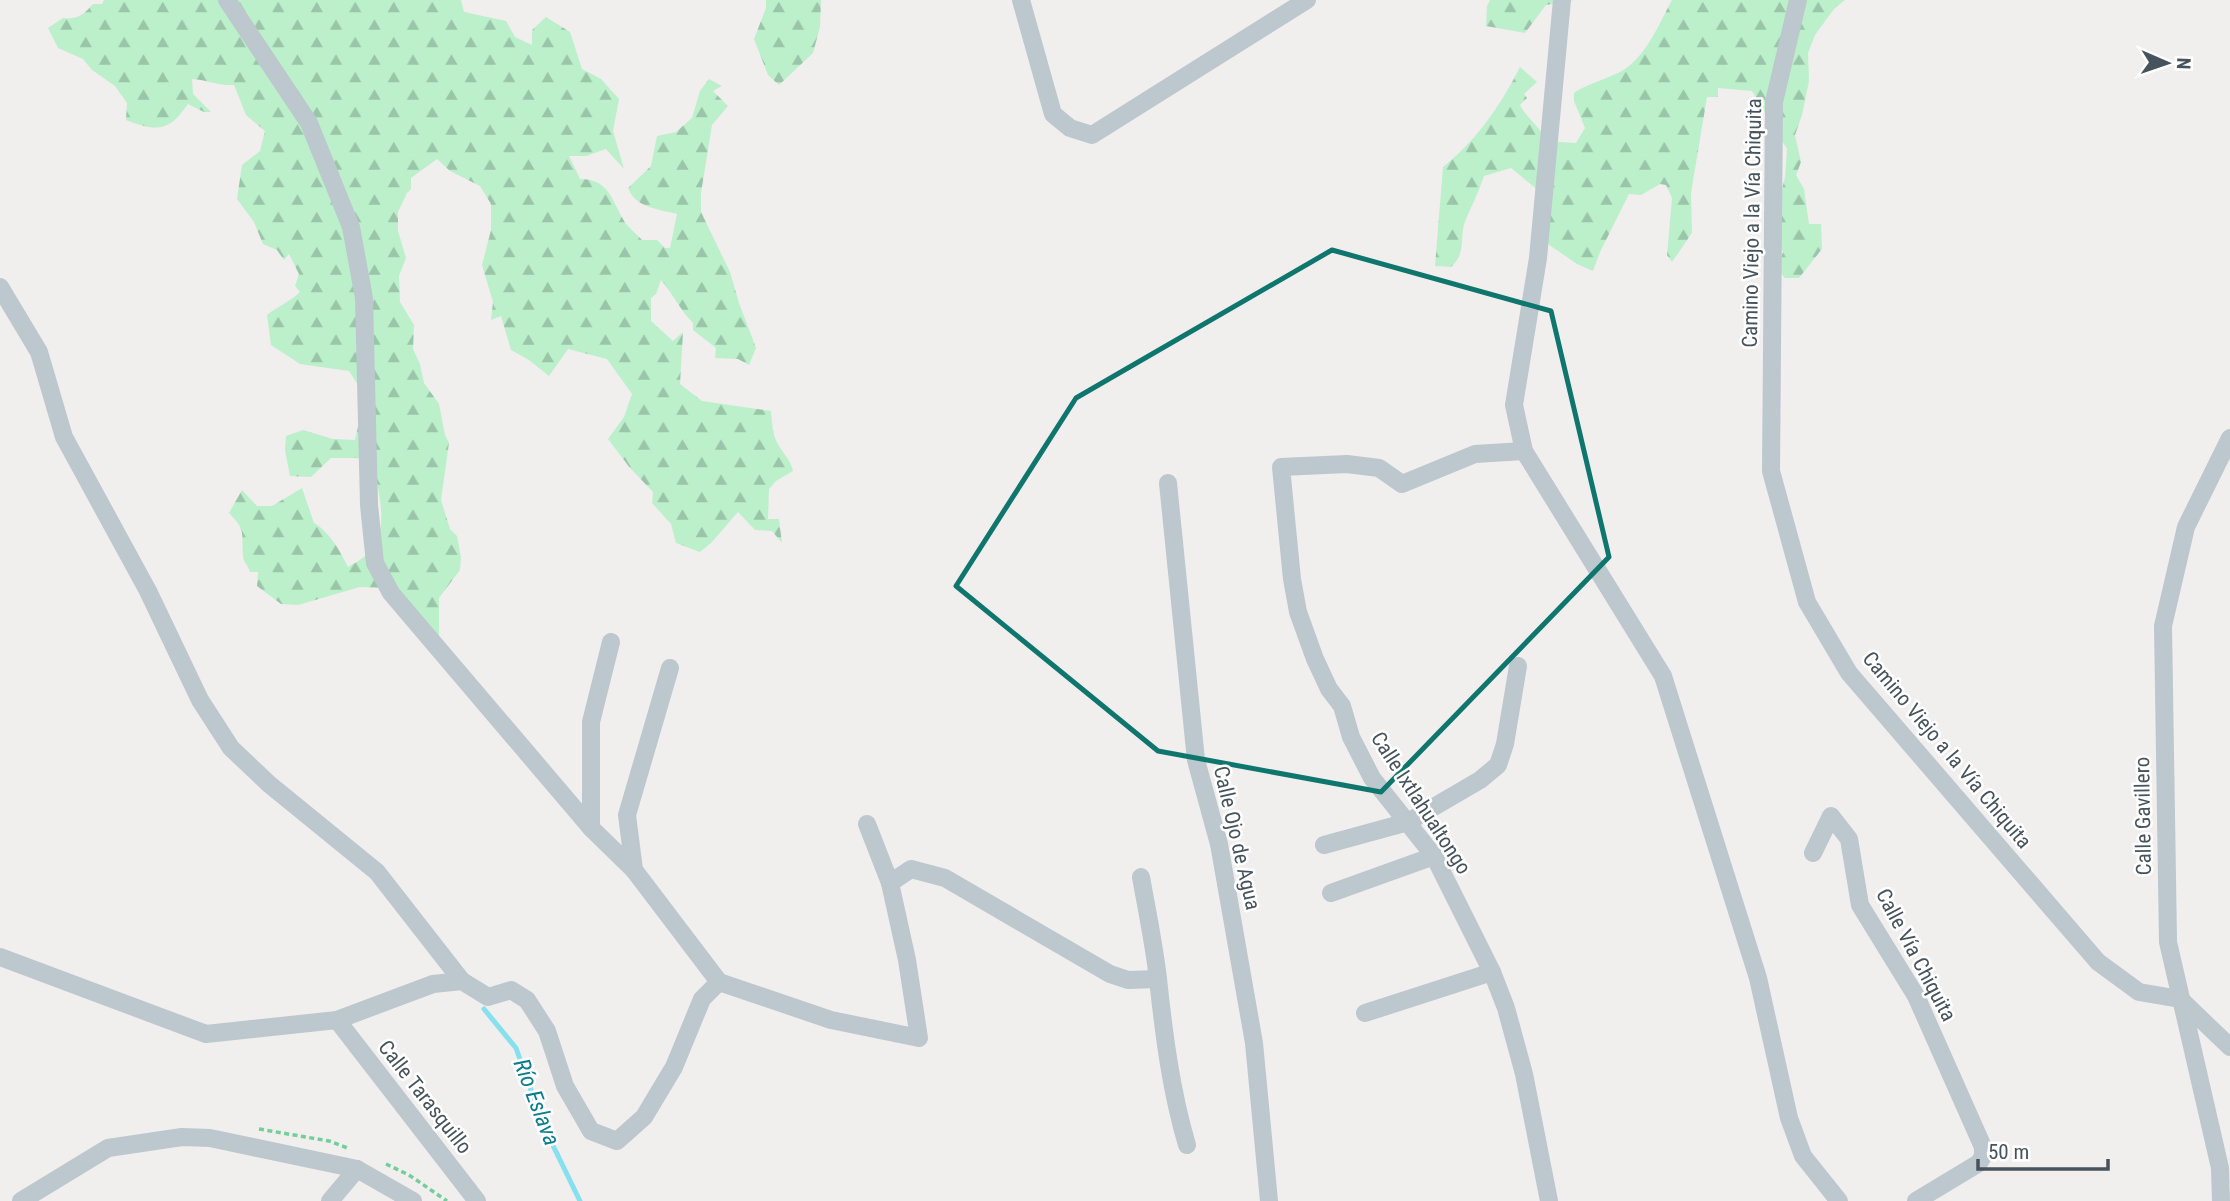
<svg xmlns="http://www.w3.org/2000/svg" width="2230" height="1201" font-family="'Roboto Condensed',sans-serif">
  <style>
    .forest { fill: url(#forest-firs) }
    .lines { fill: none; stroke-linecap: round; stroke-linejoin: round }
    .stream { stroke: #87e0ee; stroke-width: 5 }
    .path { stroke: #72cf9a; stroke-width: 3.5; stroke-dasharray: 5 3.5; stroke-linecap: butt }
    .minor { stroke: #bcc7ce; stroke-width: 18 }
    .marked { fill: none; stroke: #0f766e; stroke-width: 5; stroke-linejoin: round }
    .labels { text-anchor: middle; stroke-width: 5; stroke-linejoin: round; paint-order: stroke }
    .street-label { font-size: 21px; fill: #46535c; stroke: #fff }
    .water-label { font-size: 23px; font-style: italic; fill: #0a7c8d; stroke: #fff }
  </style>
  <defs>
    <pattern id="forest-firs" width="22" height="20" patternUnits="userSpaceOnUse" patternTransform="scale(1.75)"><rect width="22" height="20" fill="#bbf0cb"/><path d="M5 1l3.5 6h-7zM16 11l3.5 6h-7z" fill="#9ac5a8"/></pattern>
  </defs>
  <rect width="100%" height="100%" fill="#f1eeee"/>
  <g class="forest">
    <path d="M104 0H461L464 12 506 21 515 37 532 45V30L546 17 570 32 582 69 601 79 619 99 613 131 624 169 606 149 586 156H569L580 179C608 179 611 198 623 219 627 227 636 233 642 240H657L665 248H670L677 214C658 209 636 208 628 188L651 166 657 136 676 132 692 118 700 91 709 79 722 86 713 91 728 106 712 125 701 193V212L730 272 739 303 756 348 749 365 738 359 715 358 716 348 693 330V323C680 310 673 294 661 280L656 294 651 298V321L673 341 683 332 680 384 702 401 771 411C772 422 772 436 779 446 785 456 790 459 793 471L776 481 769 489 768 519H779L782 543 772 531 755 530 738 512 712 542 700 552 676 543 671 524 652 503 653 492 630 468 608 439 624 417 632 394 607 359 568 349 549 376 529 360 511 350 501 316 491 320 493 302 482 265 491 230V204L480 186 450 171 437 159 411 178V189L407 193 398 212V231L406 258 399 276 400 302 414 325 413 349 420 364 424 383 439 404 445 435 449 443 441 500 450 529 457 536 461 557 460 570 439 598V638L392 588 360 587 298 605 281 604 257 586 258 572H250C248 566 243 561 243 556 241 533 247 531 229 513L242 490 257 506H272L302 488 314 523C330 532 340 551 348 567 354 563 361 560 366 555 391 534 379 495 374 467L357 458H331L311 477 290 476 285 450 286 436 303 430 333 439 355 440 365 396 349 371 300 364 271 345 267 315C278 306 291 301 300 292L295 286 299 274 289 254 284 260 277 250 263 244 254 222 237 199 242 165 260 151 265 131 246 115 234 85C219 86 207 80 192 79L193 94 211 112H204L188 104C169 132 157 132 126 120L127 103 115 86 92 70 83 59 58 48 48 28 63 18C78 20 84 14 93 4H102Z"/>
    <polygon points="766,0 821,0 820,27 813,53 779,85 768,75 754,39 766,8"/>
    <polygon points="1490,0 1574,0 1546,5 1525,33 1486,26 1487,6"/>
    <path d="M1672 0H1845L1834 9 1815 35 1808 53 1809 81 1802 115 1795 135 1801 162 1796 175 1804 189 1809 224H1821L1822 249 1799 278H1785L1777 269 1783 252 1776 230 1775 217 1785 177 1787 149 1752 91 1718 88V97H1707L1691 193 1692 233 1672 262 1667 255 1672 198 1666 185 1660 184 1641 195 1629 194 1600 252 1593 271 1577 264 1542 240 1539 191 1511 168 1484 176C1479 191 1472 205 1466 219 1458 237 1468 251 1451 267L1435 266 1443 167C1476 141 1501 105 1520 67L1537 82 1524 94 1527 98 1520 105C1527 119 1540 126 1546 141L1576 143 1585 128 1574 101V93C1590 82 1618 76 1629 66 1649 50 1660 22 1672 0Z"/>
  </g>
  <g class="lines">
    <polyline class="stream" points="484,1009 516,1048 544,1127 580,1201"/>
    <g class="path">
      <polyline points="259,1129 329,1141 350,1149"/>
      <polyline points="386,1164 409,1175 447,1201"/>
    </g>
    <g class="minor">
      <polyline points="227,0 309,123 351,227 364,298 369,505 375,563 391,593 591,828"/>
      <polyline points="1021,0 1053,114 1070,128 1092,135 1307,0"/>
      <polyline points="1562,0 1538,258 1514,405 1524,451 1663,676 1758,978 1789,1118 1803,1156 1839,1201"/>
      <polyline points="1798,0 1774,102 1771,471 1807,602 1849,673 2098,962 2139,992 2180,999 2230,1047"/>
      <polyline points="0,287 39,352 64,437 148,591 200,700 231,748 269,784 377,872 462,981"/>
      <polyline points="1524,451 1475,454 1402,484 1379,468 1347,464 1281,467 1292,579 1298,612 1315,659 1329,689 1342,706 1351,737 1372,778 1434,856 1492,972 1506,1008 1524,1074 1549,1201"/>
      <polyline points="1168,483 1196,760 1219,844 1254,1043 1269,1201"/>
      <polyline points="611,642 591,722 591,828 634,870"/>
      <polyline points="670,668 627,815 634,870 719,982"/>
      <polyline points="1324,845 1408,822 1480,780 1498,765 1505,744 1518,666"/>
      <polyline points="1813,853 1831,816 1849,839 1860,905 1916,996 1983,1147 1983,1156 1979,1163 1916,1201"/>
      <path d="M1141 877C1147 911 1154 944 1158 979 1164 1035 1171 1091 1187 1145"/>
      <polyline points="890,883 911,869 945,878 1110,974 1128,980 1158,979"/>
      <polyline points="1331,893 1434,856"/>
      <polyline points="0,957 206,1034 337,1020 433,984 462,981 488,997 511,990 527,1000 547,1031 565,1086 591,1131 617,1141 644,1117 674,1067 702,999 719,982 831,1020 919,1038 907,960 890,883 867,824"/>
      <polyline points="1365,1013 1492,972"/>
      <polyline points="337,1020 477,1201"/>
      <polyline points="21,1201 108,1148 182,1137 210,1138 357,1169 413,1201"/>
      <polyline points="330,1201 357,1169"/>
      <polyline points="2221,1201 2220,1168 2168,942 2163,626 2186,527 2230,438"/>
    </g>
  </g>
  <path class="marked" d="M1332 250 1551 311 1609 557 1381 792 1158 751 956 586 1076 398Z"/>
  <g class="labels">
    <g class="street-label">
      <text transform="translate(1752 223) rotate(-89)" y="7">Camino Viejo a la Vía Chiquita</text>
      <text transform="translate(1947 750) rotate(50)" y="7">Camino Viejo a la Vía Chiquita</text>
      <text transform="translate(1421 803) rotate(57)" y="7">Calle Ixtlahualtongo</text>
      <text transform="translate(2143 816) rotate(-91)" y="7">Calle Gavillero</text>
      <text transform="translate(1237 838) rotate(77)" y="7">Calle Ojo de Agua</text>
      <text transform="translate(1916 955) rotate(62)" y="7">Calle Vía Chiquita</text>
      <text transform="translate(425 1097) rotate(52)" y="7">Calle Tarasquillo</text>
    </g>
    <g class="water-label">
      <text transform="translate(537 1102) rotate(69)" y="8">Río Eslava</text>
    </g>
  </g>
  <g transform="translate(2167 63) rotate(92)" stroke="#ffffff" stroke-width="5" paint-order="stroke">
  <path d="M0-5L12 26L0 18L-12 26Z" fill="#46535c"/>
  <text y="-10" font-size="19" font-weight="bold" text-anchor="middle" fill="#46535c">N</text>
  </g>
  <path d="M1978 1159v10h130v-10" fill="none" stroke="#46535c" stroke-width="3.5"/>
  <text x="1988" y="1159" font-size="21" fill="#46535c" stroke="#ffffff" stroke-width="5" paint-order="stroke">50 m</text>
</svg>
